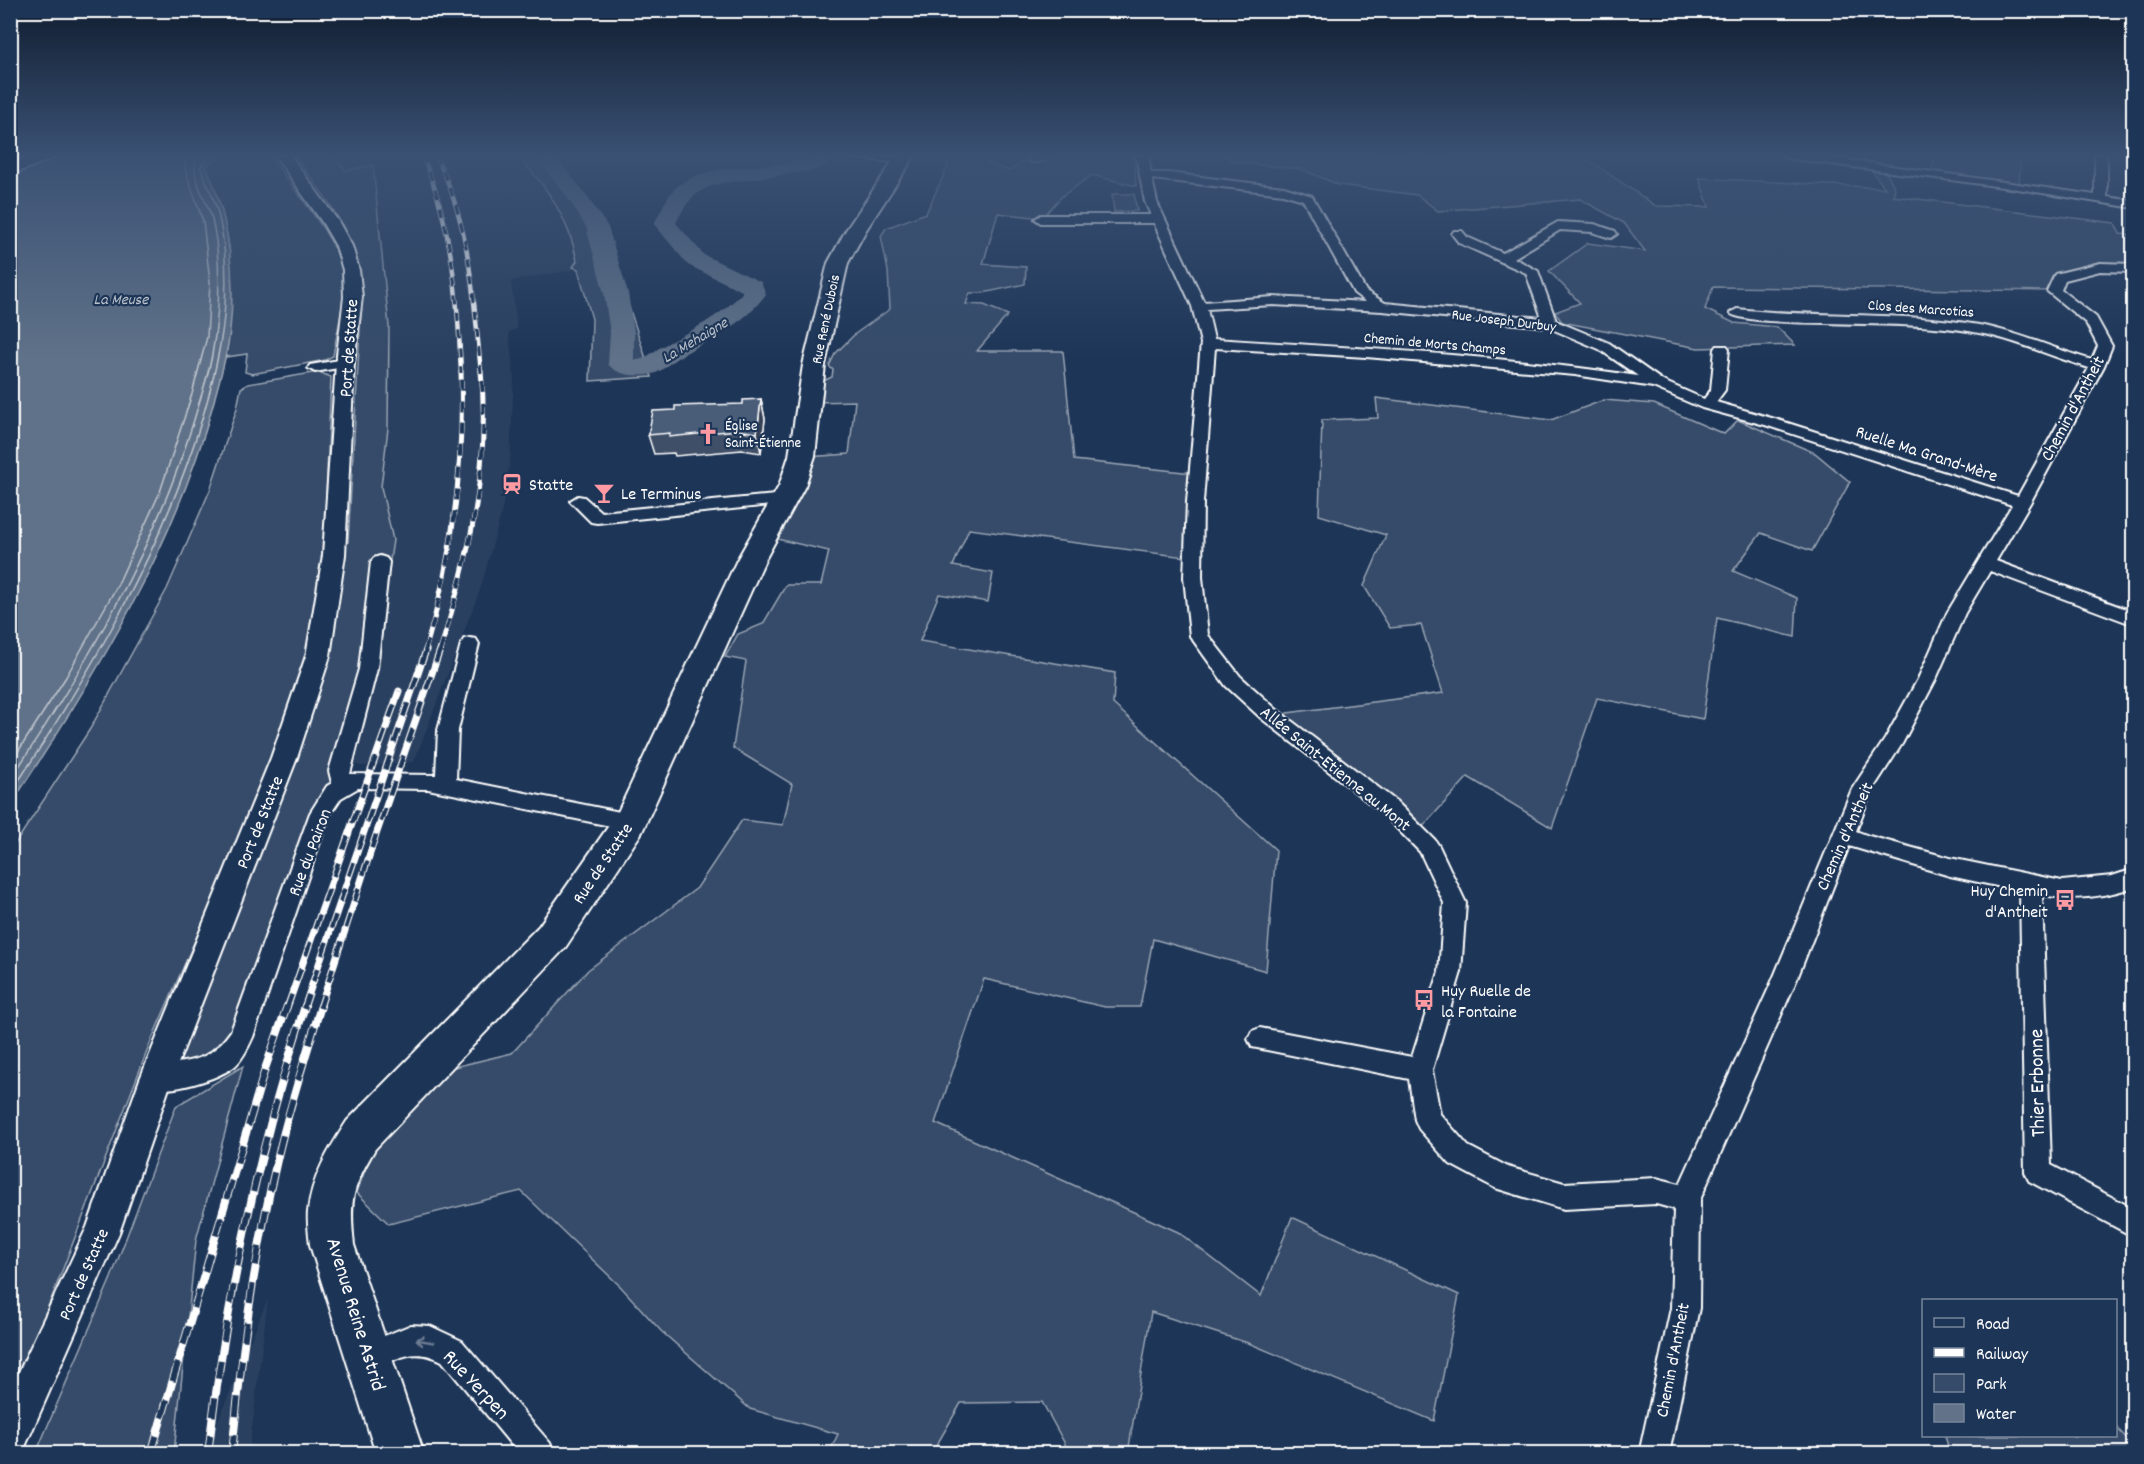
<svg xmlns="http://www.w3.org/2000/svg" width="2144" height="1464" font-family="Dekko,sans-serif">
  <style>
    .built { fill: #2a4161 }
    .green { fill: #364b69; stroke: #9aa5b4; stroke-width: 1.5 }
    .water { fill: #617289; stroke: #a0aab8; stroke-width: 1.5 }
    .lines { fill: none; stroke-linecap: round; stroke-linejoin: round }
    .shore { stroke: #c0c7d0; stroke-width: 1.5 }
    .river { fill: #617289; fill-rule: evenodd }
    .minor-casing { stroke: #fff; stroke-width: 4 }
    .tertiary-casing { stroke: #fff; stroke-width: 4 }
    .secondary-casing { stroke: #fff; stroke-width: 5 }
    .primary-casing { stroke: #fff; stroke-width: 4 }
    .minor { fill: #1d3557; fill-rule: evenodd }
    .tertiary { fill: #1d3557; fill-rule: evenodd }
    .secondary { fill: #1d3557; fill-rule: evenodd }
    .primary { fill: #1d3557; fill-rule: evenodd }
    .rail-far3-casing { stroke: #fff; stroke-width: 4.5 }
    .rail-far2-casing { stroke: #fff; stroke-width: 5 }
    .rail-far1-casing { stroke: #fff; stroke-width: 7 }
    .rail-casing { stroke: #fff; stroke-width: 8 }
    .rail-far3 { stroke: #1d3557; stroke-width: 3; stroke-dasharray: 9; stroke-linecap: butt }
    .rail-far2 { stroke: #1d3557; stroke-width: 4; stroke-dasharray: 11; stroke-linecap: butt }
    .rail-far1 { stroke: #1d3557; stroke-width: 4.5; stroke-dasharray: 14; stroke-linecap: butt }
    .rail { stroke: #1d3557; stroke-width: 6; stroke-dasharray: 19; stroke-linecap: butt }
    .wall { fill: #405068; stroke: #fff; stroke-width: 1.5 }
    .shaded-wall { fill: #344155; stroke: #fff; stroke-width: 1.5 }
    .building { fill: #4a5d79; stroke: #fff; stroke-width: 1.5 }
    .oneway { stroke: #6c7c92 }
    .labels { text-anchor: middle; stroke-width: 4.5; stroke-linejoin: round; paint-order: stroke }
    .far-street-label { font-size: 15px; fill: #fff; stroke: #1d3557 }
    .far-poi-label { font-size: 15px; fill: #fff; stroke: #1d3557; text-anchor: start }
    .far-water-label { font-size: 16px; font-style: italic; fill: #b8c0ca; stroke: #1d3557 }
    .street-label { font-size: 18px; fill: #fff; stroke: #1d3557 }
    .poi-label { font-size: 18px; fill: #fff; stroke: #1d3557; text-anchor: start }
    .near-street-label { font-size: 21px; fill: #fff; stroke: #1d3557 }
  </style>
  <rect width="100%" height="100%" fill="#1d3557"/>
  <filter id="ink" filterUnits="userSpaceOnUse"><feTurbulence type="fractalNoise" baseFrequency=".0167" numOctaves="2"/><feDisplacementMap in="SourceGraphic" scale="12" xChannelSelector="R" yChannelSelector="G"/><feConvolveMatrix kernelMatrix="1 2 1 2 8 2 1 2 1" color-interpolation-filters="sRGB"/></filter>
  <g filter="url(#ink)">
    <g class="built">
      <polygon points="333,155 516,155 549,193 571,236 578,261 578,269 511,281 517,329 509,332 514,378 510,461 502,510 481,587 414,762 362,766 350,764 376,654 393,541 381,487 388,428 389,326 373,165 346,171"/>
      <polygon points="268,1298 249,1453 205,1453"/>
    </g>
    <g class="green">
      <path d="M220 155H269C290 185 342 243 344 277 345 303 337 331 333 356L325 360 252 374 245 372 247 354 226 357C236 290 234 229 206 166Z"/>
      <path d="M294 155H333L346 171 373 165 389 326 388 428 381 487 393 540 390 560 380 562 368 669 334 792 227 1057 156 1079 284 758 334 555 348 542 362 295C357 234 329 202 294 155Z"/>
      <path d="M516 155H548L587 200 603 227 652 377 590 381 592 319 578 269 573 267 577 261C569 219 546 184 516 155Z"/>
      <polygon points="945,155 994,155 988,163 1010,171 1026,158 1044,163 1059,155 1134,155 1136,186 1092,175 1061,197 1042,218 998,213 983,264 1026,267 1025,284 983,293 970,293 966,304 984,305 1008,315 977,351 1063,351 1074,460 1192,473 1185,557 969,529 953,566 993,573 988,602 939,594 920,641 1115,673 1113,704 1276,850 1266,971 1153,939 1140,1007 1105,1007 984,979 935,1123 1178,1232 1261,1296 1292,1217 1459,1295 1434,1421 1251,1344 1151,1312 1128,1453 1070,1453 1042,1402 961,1403 932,1453 829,1453 838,1434 750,1409 661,1331 621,1287 521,1191 389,1224 357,1193 373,1146 446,1069 512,1053 588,970 697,888 742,820 783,825 792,784 733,748 746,661 725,657 738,634 763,624 786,585 821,585 829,551 777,539 798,495 807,457 849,454 855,401 816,402 819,383 832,377 833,370 829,366 835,354 855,334 890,309 888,271 881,236 886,228 926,213 948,166"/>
      <polygon points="1223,155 1426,155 1434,161 1464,155 1581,155 1656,206 1709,207 1699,178 1885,188 1869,167 1884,169 1895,188 1893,196 2115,223 2120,234 2133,235 2133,274 2124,268 2060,277 2054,291 1713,287 1705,309 1734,323 1777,327 1795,345 1698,348 1562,322 1555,312 1580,303 1549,271 1588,243 1645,251 1624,223 1580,199 1438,211 1417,195 1339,185 1301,169 1235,162"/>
      <polygon points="1935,155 2021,155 2019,184 1931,173"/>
      <polygon points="1112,194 1134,194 1137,211 1114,212"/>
      <polygon points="318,372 331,377 324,545 319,590 310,638 286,719 245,826 151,1041 45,1315 11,1391 11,850 90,729 167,589 210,490 237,408 241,388 248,384"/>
      <polygon points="1376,398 1551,420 1604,400 1654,404 1724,434 1738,420 1815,453 1850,482 1812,551 1761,533 1733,571 1797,598 1795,637 1717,618 1703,719 1597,698 1552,828 1468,777 1416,834 1280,723 1287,713 1443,693 1421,625 1390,628 1364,586 1386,535 1319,515 1322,420 1378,418"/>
      <polygon points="243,1066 196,1240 174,1453 36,1453 111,1278 176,1106"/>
      <polygon points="2116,1427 2133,1445 2133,1453 1950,1453 1945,1436 2116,1436"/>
    </g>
    <path class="water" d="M11 155H220L206 166C229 218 236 273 230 330 228 354 220 377 214 401 175 547 94 680 11 804Z"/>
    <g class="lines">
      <g class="shore">
        <polyline points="10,764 66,677 117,586 160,492 192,394 207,337 210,282 203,221 185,169 187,155"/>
        <path d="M10 780C85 667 154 551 194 420 200 399 208 377 212 355 220 310 222 263 212 219 207 199 187 174 198 155"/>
        <path d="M10 794C88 676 161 555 202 419 222 353 235 283 218 213 214 197 206 182 200 167L210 155"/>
      </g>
      <path class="river" d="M533 155H554L581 188 608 227 628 293 634 333V360C646 361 652 351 663 346 691 330 719 318 742 293V291L688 265 654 224C661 211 667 194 679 185 708 164 753 168 787 163 806 161 816 155 836 155L825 167 811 171 721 183C696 189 687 201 676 223L704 255 761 282 766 294C744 325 711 338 679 357 671 361 665 369 656 373 642 377 618 377 608 364L610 333 604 293 586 227 566 195Z"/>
      <defs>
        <g id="minor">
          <polygon points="852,155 906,158 908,160 902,163 857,158"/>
          <polygon points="1034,155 1047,155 1038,162 1030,162 1028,160"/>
          <path d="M1136 155H1148L1151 173H1168L1284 187 1312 196 1366 291 1385 303 1542 318 1526 273 1459 243 1452 234 1454 231H1462L1467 237 1503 253 1558 222 1594 224 1615 231 1617 234 1611 238 1592 232 1560 230 1514 258 1538 271 1556 321 1609 343 1663 381 1704 399 1711 390 1715 349 1717 346H1727L1729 349 1725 390 1716 402 1775 419 2018 496 2089 368C2055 358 2023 343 1989 335 1935 323 1879 325 1825 323 1808 323 1739 322 1730 313L1737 309C1817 318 1899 311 1979 325 2018 332 2054 349 2092 360L2098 346 2086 323 2047 291 2055 274 2100 263 2134 264V272L2100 271 2065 280 2061 290 2096 317 2112 346 2104 366 2030 503 1996 561 2134 612V625L1990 571 1965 613 1936 679 1902 744 1871 792 1856 831 1869 836 1950 858 2062 881 2112 876 2134 869V887C2104 897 2073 901 2042 895L2051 1165 2134 1209V1237L2029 1181 2025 1172 2020 891 1950 876 1849 846 1797 979 1700 1200 1699 1308 1669 1454H1639L1671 1308 1674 1209 1656 1204 1564 1209 1495 1188 1450 1164 1419 1129 1415 1120 1409 1079 1252 1047 1248 1039 1252 1031 1260 1028 1412 1057 1439 972 1444 903 1420 852 1382 813 1262 719 1226 686 1190 636 1184 577 1187 502 1201 343 1192 306 1154 223H1041L1035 219 1041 215H1151L1145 202ZM1152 179 1283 194 1303 200 1354 293 1366 302 1273 297 1204 302 1157 202ZM1273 305 1382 311 1547 327 1599 349 1638 376C1498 355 1355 348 1214 339L1207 309ZM1215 348 1366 357 1575 375 1653 387 1702 408 1765 425 2012 505 1947 613 1918 679 1885 739 1852 789 1773 979 1680 1184 1656 1178 1564 1183 1508 1167 1468 1146 1440 1114 1432 1070 1461 972 1466 903 1439 846 1435 840 1396 801 1276 709 1240 676 1208 635 1202 577 1203 502Z"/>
          <polygon points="1781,155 1813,155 2095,195 2095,155 2107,155 2107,197 2134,201 2134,208 2018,189 1786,158"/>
          <polygon points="345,359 352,363 350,366 315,372 308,368 310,365"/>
          <polygon points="785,494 793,499 791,503 597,523 591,522 570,501 578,496 584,497 601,512"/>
          <path d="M380 556 386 558 389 562 377 669 350 774 436 775 438 730 461 644 464 639 470 638 476 639 479 644 458 730 456 779 630 814 637 816 640 822 637 828 630 830 428 789 358 788 341 798 329 816 253 1037C249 1046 243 1058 236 1065 220 1079 167 1095 147 1087L144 1079 147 1071C186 1056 203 1070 231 1031L310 813 327 786 332 783 329 771 359 669 371 562 374 558Z"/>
          <path d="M411 1325 430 1326 462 1341 550 1443 554 1454H519L442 1361C413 1346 398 1359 370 1370L360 1366 356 1356 360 1346Z"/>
        </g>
        <polygon id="tertiary" points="275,155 290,155 338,221 352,246 359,270 362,297 354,363 345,555 330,656 297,758 172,1079 119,1233 24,1449 10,1454 10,1391 87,1227 140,1079 271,758 306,656 323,555 336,363 344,297 343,270 336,246 322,222"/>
        <polygon id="secondary" points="32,155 55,155 53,158 10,175 10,164"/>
        <path id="primary" d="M897 155H915L866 230 848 263 825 365 815 456 805 486 765 560 642 832 565 948 375 1149C352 1188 349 1200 354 1245L424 1454H376L310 1245C309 1234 307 1222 308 1212 311 1178 329 1149 347 1121L539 926 617 814 737 560 779 486 789 456 803 365 828 263 846 230Z"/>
      </defs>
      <use href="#minor" class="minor-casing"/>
      <use href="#tertiary" class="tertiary-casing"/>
      <use href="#secondary" class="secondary-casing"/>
      <use href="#primary" class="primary-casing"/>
      <use href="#minor" class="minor"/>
      <use href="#tertiary" class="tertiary"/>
      <use href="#secondary" class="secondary"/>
      <use href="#primary" class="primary"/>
      <defs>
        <g id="rail-far3">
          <path d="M422 155C452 222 458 300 461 373"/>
          <path d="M435 155C470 220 474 300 481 373"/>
        </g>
        <g id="rail-far2">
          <path d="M425 651C453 559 464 467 461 371"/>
          <path d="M440 651C468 560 491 468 481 371"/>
        </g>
        <g id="rail-far1">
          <polyline points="287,1008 399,691"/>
          <polyline points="304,1008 426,650"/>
          <polyline points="320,1008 375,838 440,650"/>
        </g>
        <g id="rail">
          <polyline points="151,1454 265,1069 287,1006"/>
          <path d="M208 1454C226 1301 257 1153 305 1006"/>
          <path d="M232 1454C241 1355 254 1257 277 1160 289 1108 305 1057 321 1006"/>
        </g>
      </defs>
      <use href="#rail-far3" class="rail-far3-casing"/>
      <use href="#rail-far2" class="rail-far2-casing"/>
      <use href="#rail-far1" class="rail-far1-casing"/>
      <use href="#rail" class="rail-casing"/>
      <use href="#rail-far3" class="rail-far3"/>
      <use href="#rail-far2" class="rail-far2"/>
      <use href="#rail-far1" class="rail-far1"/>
      <use href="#rail" class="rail"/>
    </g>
    <polygon class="wall" points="761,399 765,419 761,453 742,450 675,456 674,453 654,454 648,435 743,404"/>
    <polygon class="shaded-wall" points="761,399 765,419 761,453 757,433"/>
    <polygon class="building" points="761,399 757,433 737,430 669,437 670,433 648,435 653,411 675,410 675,406 743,404 743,400"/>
    <defs><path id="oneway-shaft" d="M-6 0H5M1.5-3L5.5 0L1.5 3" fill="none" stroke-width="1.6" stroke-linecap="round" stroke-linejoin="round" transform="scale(1.5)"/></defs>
    <use class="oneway" href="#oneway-shaft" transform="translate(425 1341) rotate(-170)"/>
  </g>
  <linearGradient id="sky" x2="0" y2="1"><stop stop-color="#101d30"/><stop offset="0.43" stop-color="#3a5174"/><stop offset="1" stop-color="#3a5174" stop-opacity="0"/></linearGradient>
  <rect width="2144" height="360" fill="url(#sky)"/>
  <defs>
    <symbol id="church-bare" viewBox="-9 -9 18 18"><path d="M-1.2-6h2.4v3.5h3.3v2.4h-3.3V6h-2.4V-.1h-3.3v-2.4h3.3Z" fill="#ff9aa2" stroke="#1d3557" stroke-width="2.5" paint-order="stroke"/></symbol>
    <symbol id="station-bare" viewBox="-9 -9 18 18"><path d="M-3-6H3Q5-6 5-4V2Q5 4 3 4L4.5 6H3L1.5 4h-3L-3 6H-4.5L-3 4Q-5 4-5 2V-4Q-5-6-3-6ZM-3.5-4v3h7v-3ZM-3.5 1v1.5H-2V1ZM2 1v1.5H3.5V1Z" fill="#ff9aa2" stroke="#1d3557" stroke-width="2.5" paint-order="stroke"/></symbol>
    <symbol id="bar-bare" viewBox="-9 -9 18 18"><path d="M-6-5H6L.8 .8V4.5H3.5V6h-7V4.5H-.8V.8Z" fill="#ff9aa2" stroke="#1d3557" stroke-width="2.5" paint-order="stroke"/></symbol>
    <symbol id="bus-bare" viewBox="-9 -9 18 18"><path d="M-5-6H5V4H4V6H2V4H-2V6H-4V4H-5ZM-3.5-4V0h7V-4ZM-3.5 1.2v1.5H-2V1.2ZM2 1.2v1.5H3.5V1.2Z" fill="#ff9aa2" stroke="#1d3557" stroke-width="2.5" paint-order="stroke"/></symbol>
  </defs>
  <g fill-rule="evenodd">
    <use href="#church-bare" x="693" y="419" width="30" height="30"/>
    <use href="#station-bare" x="497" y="469" width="30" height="30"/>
    <use href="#bar-bare" x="589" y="478" width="30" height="30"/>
    <use href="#bus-bare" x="2050" y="885" width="30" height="30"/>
    <use href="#bus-bare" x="1409" y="985" width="30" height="30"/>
  </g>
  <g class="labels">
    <g class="far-street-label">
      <text transform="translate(1921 308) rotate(4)" y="5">Clos des Marcotias</text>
      <text transform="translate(825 319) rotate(-78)" y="5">Rue René Dubois</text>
      <text transform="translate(1504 320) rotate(7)" y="5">Rue Joseph Durbuy</text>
      <text transform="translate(1435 343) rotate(5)" y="5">Chemin de Morts Champs</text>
    </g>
    <g class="far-poi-label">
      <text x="725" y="430">Église<tspan x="725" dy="17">Saint-Étienne</tspan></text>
    </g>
    <g class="far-water-label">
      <text x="121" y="304">La Meuse</text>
      <text transform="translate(694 339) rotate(-31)" y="6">La Mehaigne</text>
    </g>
    <g class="street-label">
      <text transform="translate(348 348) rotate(-86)" y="6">Port de Statte</text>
      <text transform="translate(2072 408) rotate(-62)" y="6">Chemin d'Antheit</text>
      <text transform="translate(1927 453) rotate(18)" y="6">Ruelle Ma Grand-Mère</text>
      <text transform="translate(1336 768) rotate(39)" y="6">Allée Saint-Etienne au Mont</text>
      <text transform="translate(259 822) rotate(-68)" y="6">Port de Statte</text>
      <text transform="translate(1844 836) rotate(-66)" y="6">Chemin d'Antheit</text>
      <text transform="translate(309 852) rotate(-69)" y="6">Rue du Pairon</text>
      <text transform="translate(602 863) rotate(-56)" y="6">Rue de Statte</text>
      <text transform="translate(83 1274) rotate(-66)" y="6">Port de Statte</text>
      <text transform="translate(1672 1360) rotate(-79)" y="6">Chemin d'Antheit</text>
    </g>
    <g class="poi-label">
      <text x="529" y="490">Statte</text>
      <text x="621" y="499">Le Terminus</text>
      <text x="2048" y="896" text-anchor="end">Huy Chemin<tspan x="2048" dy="21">d'Antheit</tspan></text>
      <text x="1441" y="996">Huy Ruelle de<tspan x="1441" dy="21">la Fontaine</tspan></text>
    </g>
    <g class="near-street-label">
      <text transform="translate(2036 1083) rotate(-91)" y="7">Thier Erbonne</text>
      <text transform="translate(357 1314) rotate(73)" y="7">Avenue Reine Astrid</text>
      <text transform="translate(477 1384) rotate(47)" y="7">Rue Yerpen</text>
    </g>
  </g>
  <rect width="2144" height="1464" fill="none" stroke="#1d3557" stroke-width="36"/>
  <rect x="18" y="18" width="2108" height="1428" fill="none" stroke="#fff" stroke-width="2" filter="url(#ink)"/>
  <rect x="1922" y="1299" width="195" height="138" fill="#1d3557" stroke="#77869a" stroke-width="1.5"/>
  <rect x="1934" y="1318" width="30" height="9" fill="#1d3557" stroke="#77869a" stroke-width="1.5"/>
  <text x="1976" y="1329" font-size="18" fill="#ffffff">Road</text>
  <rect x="1934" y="1348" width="30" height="9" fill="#ffffff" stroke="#77869a" stroke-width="1.5"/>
  <text x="1976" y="1359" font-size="18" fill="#ffffff">Railway</text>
  <rect x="1934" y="1374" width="30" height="18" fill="#364b69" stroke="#77869a" stroke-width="1.5"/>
  <text x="1976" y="1389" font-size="18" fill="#ffffff">Park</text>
  <rect x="1934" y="1404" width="30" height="18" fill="#617289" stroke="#77869a" stroke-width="1.5"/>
  <text x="1976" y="1419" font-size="18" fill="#ffffff">Water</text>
</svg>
